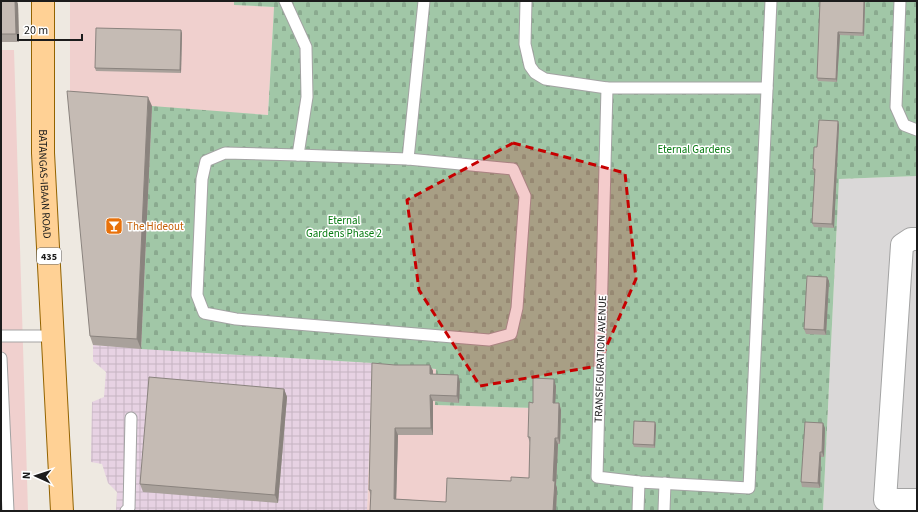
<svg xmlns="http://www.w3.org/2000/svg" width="918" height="512" font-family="'Source Sans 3',sans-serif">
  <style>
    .residential { fill: #dad8d8 }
    .commercial { fill: #f0d0ce }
    .industrial { fill: url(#industrial-grid) }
    .cemetery { fill: url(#cemetery-stones) }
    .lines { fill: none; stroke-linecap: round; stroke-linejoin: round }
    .lane-casing { stroke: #a3a3a3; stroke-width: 13 }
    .street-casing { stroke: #a3a3a3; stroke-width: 24 }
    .primary-casing { stroke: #936300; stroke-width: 24 }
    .lane { stroke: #fff; stroke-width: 11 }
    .street { stroke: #fff; stroke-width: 22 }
    .primary { stroke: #ffd195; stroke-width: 22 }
    .wall { fill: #a9a19b }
    .shaded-wall { fill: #8a837e }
    .building { fill: #c5bbb4; stroke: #8a837e }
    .marked { fill: #c70000; fill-opacity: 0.2; stroke: #c70000; stroke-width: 3; stroke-dasharray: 8 5; stroke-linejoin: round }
    .labels { text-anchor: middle; stroke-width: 3; stroke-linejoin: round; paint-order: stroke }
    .shield { fill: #fff; stroke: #606060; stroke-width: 1 }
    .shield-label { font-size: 10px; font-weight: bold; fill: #1c1c1c }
    .park-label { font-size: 11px; fill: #087b12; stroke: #fff }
    .street-label { font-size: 11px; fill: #1c1c1c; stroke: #fff }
    .food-label { font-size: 11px; fill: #c56008; stroke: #fff; text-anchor: start }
  </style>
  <defs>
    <pattern id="industrial-grid" width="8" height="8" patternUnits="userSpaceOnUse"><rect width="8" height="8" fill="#e7d2e3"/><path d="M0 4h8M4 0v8" fill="none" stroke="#c6b4c2"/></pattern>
    <pattern id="cemetery-stones" width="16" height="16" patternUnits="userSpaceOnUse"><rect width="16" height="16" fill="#a1c7a7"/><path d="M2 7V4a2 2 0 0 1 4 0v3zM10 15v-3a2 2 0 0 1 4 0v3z" fill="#8aaa8f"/></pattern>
  </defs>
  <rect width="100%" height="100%" fill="#eee9e1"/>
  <polygon class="residential" points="917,176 917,511 823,511 839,179"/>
  <g class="commercial">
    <polygon points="70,1 234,1 234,5 274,7 268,115 70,101"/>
    <polygon points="1,50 14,50 28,511 1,511"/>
    <polygon points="372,363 436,369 436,405 536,408 532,511 367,511"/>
  </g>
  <polygon class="industrial" points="93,345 372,363 367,511 116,511 117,492 108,483 102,464 91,462 92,402 104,397 106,372 93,361"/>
  <polygon class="cemetery" points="234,1 917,1 917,176 839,179 823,511 532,511 536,408 435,405 436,369 372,363 141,349 152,106 268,115 274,7 234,5"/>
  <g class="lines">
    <defs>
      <g id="lane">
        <polyline points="285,1 306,47 307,97 298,155 408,159 424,1"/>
        <polyline points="526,1 525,44 530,66 535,73 545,79 607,88 767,88"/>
        <polyline points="900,1 896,107 904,125 917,130"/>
        <polyline points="607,88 597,477 639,482 749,488 771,1"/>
        <polyline points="298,155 225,153 206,161 202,179 197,295 204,313 236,319 489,340 511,334 517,308 525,196 513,169 408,159"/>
        <polyline points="1,336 53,336"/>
        <polyline points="1,358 8,511"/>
        <polyline points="126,511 129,508 131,418"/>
        <polyline points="638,511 639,482"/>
        <polyline points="664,511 665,483"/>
      </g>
      <polyline id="street" points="917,239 911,239 902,245 885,500 917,500"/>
      <g id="primary">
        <path id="s1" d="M43 1V153L62 511"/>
      </g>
    </defs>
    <use href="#lane" class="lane-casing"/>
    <use href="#street" class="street-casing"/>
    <use href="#primary" class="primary-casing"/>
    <use href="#lane" class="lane"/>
    <use href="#street" class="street"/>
    <use href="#primary" class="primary"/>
  </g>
  <g class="wall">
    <polygon points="1,1 18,4 19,42 1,42"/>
    <polygon points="818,1 865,1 864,36 840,35 837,82 818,81 817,78 820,1"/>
    <polygon points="182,33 181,73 96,71 95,68"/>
    <polygon points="152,106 141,349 93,345 90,336"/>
    <polygon points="838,121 839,125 834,228 814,227 812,223 815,173 814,173 813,169 817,147"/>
    <polygon points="827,277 829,281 826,335 806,334 804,329"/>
    <polygon points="395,365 430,365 433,371 433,374 460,382 459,403 433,401 433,435 398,435 396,499 446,502 511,481 529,478 530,443 528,437 533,403 556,386 555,403 559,403 561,410 560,444 558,444 556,485 557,488 556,511 370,511 371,496 369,490"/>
    <polygon points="284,389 287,397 278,503 143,492 140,484"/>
    <polygon points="656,425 655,448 634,447 633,444"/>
    <polygon points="825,428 824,457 821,457 820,488 802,487 801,482"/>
  </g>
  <g class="shaded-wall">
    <polygon points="15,1 17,1 18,4 19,42 16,34"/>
    <polygon points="864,1 865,1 864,36 863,33"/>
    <polygon points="181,30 182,33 181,73 180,70"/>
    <polygon points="838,32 840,35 837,82 836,79"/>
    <polygon points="148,97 152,106 141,349 137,339"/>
    <polygon points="838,121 839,125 834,228 832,224"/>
    <polygon points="827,277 829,281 826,335 824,330"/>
    <polygon points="430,365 433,371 433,381 430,374"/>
    <polygon points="458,375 460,382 459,403 457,396"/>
    <polygon points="554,379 556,386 555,410 553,403"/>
    <polygon points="284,389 287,397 278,503 275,495"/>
    <polygon points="430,395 433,401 433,435 431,428"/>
    <polygon points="559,403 561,410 560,444 558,438"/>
    <polygon points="655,422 656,425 655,448 654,445"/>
    <polygon points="823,423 825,428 824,457 822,452"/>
    <polygon points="395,428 398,435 396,506 394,499"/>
    <polygon points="555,438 558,444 556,485 557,488 556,511 553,511 553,481"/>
    <polygon points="820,452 821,457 820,488 818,483"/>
  </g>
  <g class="building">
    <polygon points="1,1 15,1 16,34 1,34"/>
    <polygon points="820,1 864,1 863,33 838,32 836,79 817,78"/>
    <polygon points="96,28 181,30 180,70 95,68"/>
    <polygon points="67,91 148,97 137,339 90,336"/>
    <polygon points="819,120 838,121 832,224 812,223 815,169 813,169 814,147 817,147"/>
    <polygon points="807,276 827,277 824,330 804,329"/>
    <polygon points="372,363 395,365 430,365 430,374 458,375 457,396 430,395 431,428 395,428 394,499 446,502 447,478 511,481 511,477 529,478 530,437 528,437 529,402 533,403 533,378 554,379 553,403 559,403 558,438 555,438 553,481 555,481 553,511 370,511 371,490 369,490"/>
    <polygon points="149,377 284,389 275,495 140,484"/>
    <polygon points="634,421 655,422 654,445 633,444"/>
    <polygon points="805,422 823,423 822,452 820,452 818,483 801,482"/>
  </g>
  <path class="marked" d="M513 143 625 173 636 279 598 366 480 386 419 290 407 200Z"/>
  <defs>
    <symbol id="bar-square" viewBox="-11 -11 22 22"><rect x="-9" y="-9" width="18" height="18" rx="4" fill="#e8710a" stroke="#fff"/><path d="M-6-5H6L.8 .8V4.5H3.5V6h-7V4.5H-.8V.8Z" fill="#fff"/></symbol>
  </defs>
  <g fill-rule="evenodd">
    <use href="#bar-square" x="104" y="216" width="20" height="20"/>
  </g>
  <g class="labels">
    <rect class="shield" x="37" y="248" width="24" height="16" rx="3"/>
    <g class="shield-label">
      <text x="49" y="260">435</text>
    </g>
    <g class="park-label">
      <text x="694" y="153">Eternal Gardens</text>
      <text x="344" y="224">Eternal<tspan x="344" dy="13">Gardens Phase 2</tspan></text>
    </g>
    <g class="street-label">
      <text dy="4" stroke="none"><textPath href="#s1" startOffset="183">BATANGAS-IBAAN ROAD</textPath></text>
      <text transform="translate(600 359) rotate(-88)" y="4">TRANSFIGURATION AVENUE</text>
    </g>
    <g class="food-label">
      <text x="127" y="230">The Hideout</text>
    </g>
  </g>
  <rect width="918" height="512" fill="none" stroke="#1c1c1c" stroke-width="4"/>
  <g transform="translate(36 476) rotate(273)" stroke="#ffffff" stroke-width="3" paint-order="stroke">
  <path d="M0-3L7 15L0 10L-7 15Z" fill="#1c1c1c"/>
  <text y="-6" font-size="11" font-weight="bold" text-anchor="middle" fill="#1c1c1c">N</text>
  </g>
  <path d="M18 34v6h64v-6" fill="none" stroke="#1c1c1c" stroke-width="2"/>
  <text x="24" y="34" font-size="12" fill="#1c1c1c" stroke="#ffffff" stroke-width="3" paint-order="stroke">20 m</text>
</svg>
